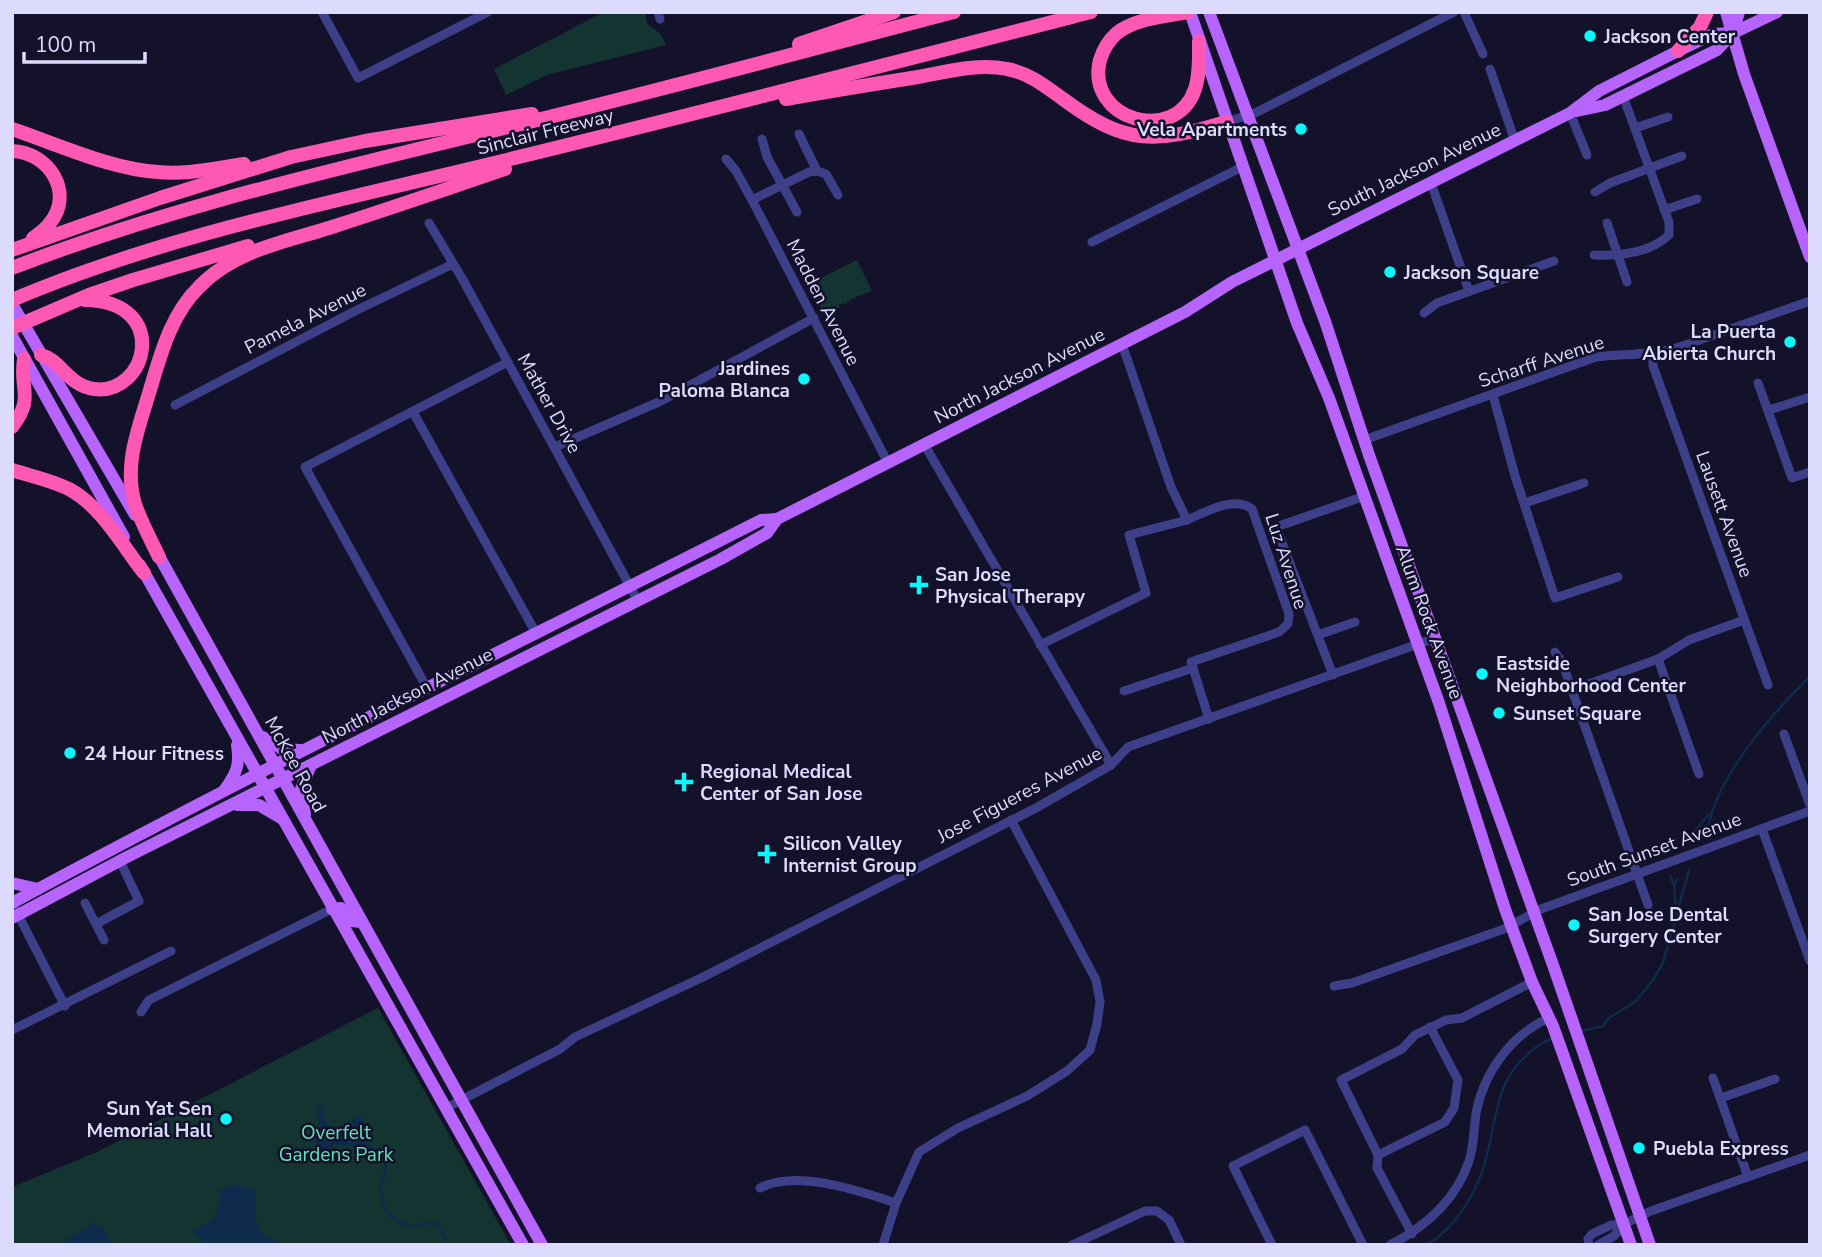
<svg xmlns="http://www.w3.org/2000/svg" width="1822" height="1257" font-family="'Nunito Sans',sans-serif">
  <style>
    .green { fill: #143431 }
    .water { fill: #0e2a4d }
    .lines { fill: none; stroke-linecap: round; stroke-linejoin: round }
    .stream { stroke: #0e2a4d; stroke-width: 2.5 }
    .minor { stroke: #3d4088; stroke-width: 9 }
    .major { stroke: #b764fd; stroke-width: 12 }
    .highway { stroke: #fc58b4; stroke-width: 14 }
    .poi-dot { fill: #0af6fb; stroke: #14112a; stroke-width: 2.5 }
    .labels { text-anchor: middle; stroke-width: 5; stroke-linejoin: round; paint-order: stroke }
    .poi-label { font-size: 19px; font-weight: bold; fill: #dcdbfe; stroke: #14112a; text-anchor: start }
    .street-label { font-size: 19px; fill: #dcdbfe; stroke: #14112a }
    .park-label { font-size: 19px; fill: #66dfb7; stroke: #14112a }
  </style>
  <rect width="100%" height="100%" fill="#14112a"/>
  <g class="green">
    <path d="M604 12H646C644 28 652 25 660 34 663 37 664 41 666 45L547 75 506 95 494 69Z"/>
    <polygon points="857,260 872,291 856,297 854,300 853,298 844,305 843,303 839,305 840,307 825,315 809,284"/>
    <polygon points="378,1008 511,1245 12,1245 12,1187 97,1152"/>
  </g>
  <g class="water">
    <polygon points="318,1106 321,1106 328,1125 334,1129 349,1124 356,1116 363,1118 364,1137 368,1145 366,1150 359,1151 351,1146 335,1144 324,1151 318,1151 315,1143 319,1127"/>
    <path d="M230 1185 252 1188C261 1203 246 1226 271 1240 278 1244 287 1242 294 1245H210L194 1234 193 1231C215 1221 219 1216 220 1191Z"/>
    <polygon points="93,1223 102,1227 113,1245 63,1245 68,1239"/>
  </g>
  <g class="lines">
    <g class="stream">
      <path d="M1707 834C1714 778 1771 715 1810 676"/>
      <polyline points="1684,839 1695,831"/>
      <polyline points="1688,840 1693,834"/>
      <polyline points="1691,842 1695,831 1709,814"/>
      <polyline points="1670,876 1674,886"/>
      <polyline points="1676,909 1674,886 1677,879"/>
      <polyline points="1582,1031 1603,1026 1609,1018 1636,1001 1653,980 1663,963 1689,870"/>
      <polyline points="368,1145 384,1157 386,1167 380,1190 386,1212 398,1221 411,1227 433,1222 442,1231 449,1245"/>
      <path d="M1427 1245C1459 1225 1480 1187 1488 1151 1497 1114 1497 1079 1529 1053 1536 1047 1543 1041 1552 1039"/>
    </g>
    <g class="minor">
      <polyline points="322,12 358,78 488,12"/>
      <polyline points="658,12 660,19"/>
      <polyline points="1464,12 1483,54"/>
      <polyline points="1490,69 1515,141"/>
      <polyline points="1570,113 1587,155"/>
      <polyline points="1226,122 1255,113 1454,12"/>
      <polyline points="1635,128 1668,117"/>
      <polyline points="799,134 817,171"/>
      <polyline points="762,139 767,157 797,212"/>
      <polyline points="726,159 736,171 752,200 888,463"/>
      <polyline points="1431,183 1469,291"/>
      <polyline points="1595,192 1610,183 1682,156"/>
      <polyline points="752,200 809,172 817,171 826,174 838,195"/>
      <polyline points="1664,210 1697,199"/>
      <polyline points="429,223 463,280 638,601"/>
      <polyline points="1607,223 1627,282"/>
      <polyline points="1092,242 1242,167"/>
      <path d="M1594 255C1618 256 1650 253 1669 235V222L1623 96"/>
      <polyline points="1424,313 1437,303 1554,261"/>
      <path d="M1122 344 1171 487 1187 520C1206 512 1235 495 1252 509L1289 614 1288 624 1279 632 1191 662 1209 719"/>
      <polyline points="1653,354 1653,366 1768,685"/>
      <polyline points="1758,383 1792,478 1810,472"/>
      <polyline points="1493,395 1515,476 1555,598 1618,577"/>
      <polyline points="175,405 355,311 453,264"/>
      <polyline points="1769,410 1810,397"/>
      <polyline points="413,412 537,635"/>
      <path d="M1364 440 1596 357C1622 354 1649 355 1674 349L1810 301"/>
      <polyline points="924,444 1111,765"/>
      <polyline points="555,447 661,401 814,318"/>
      <polyline points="1525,503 1584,483"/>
      <polyline points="1318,635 1355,622"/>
      <polyline points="1040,645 1146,593 1129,535 1187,520"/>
      <polyline points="1555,652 1562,662 1572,690 1648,905"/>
      <polyline points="1658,659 1699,774"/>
      <polyline points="1333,675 1276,527 1365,496"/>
      <polyline points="428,690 305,467 508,362"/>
      <polyline points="1572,690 1658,659 1689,640 1744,620"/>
      <polyline points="1124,691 1193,668"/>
      <polyline points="1784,734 1810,805"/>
      <polyline points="1762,829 1810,961"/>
      <polyline points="12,903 65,1006"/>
      <polyline points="85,903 104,940"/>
      <polyline points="96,924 139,901 120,861"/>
      <polyline points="1334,986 1352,983 1504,929 1541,909 1810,811"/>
      <polyline points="141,1012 149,1000 332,909"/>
      <polyline points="12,1030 171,951"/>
      <polyline points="1713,1078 1748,1177"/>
      <polyline points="1721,1098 1775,1079"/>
      <polyline points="446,1108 560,1049 575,1037 701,978 1036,808 1111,765 1128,747 1435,638"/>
      <polyline points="1378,1155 1445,1122 1454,1108 1458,1080 1430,1027"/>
      <path d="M760 1188C797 1169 859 1191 896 1203"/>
      <polyline points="1412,1234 1377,1168 1378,1155 1341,1080 1402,1049 1415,1035 1446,1020 1462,1018 1532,982"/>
      <polyline points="883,1245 896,1203 919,1152 958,1128 1027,1096 1067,1071 1090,1050 1097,1024 1100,1002 1096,980 1011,820"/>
      <polyline points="1072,1245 1145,1211 1157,1211 1169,1220 1181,1245"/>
      <polyline points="1272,1245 1233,1166 1305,1130 1363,1245"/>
      <path d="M1390 1245C1425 1227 1456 1200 1469 1161 1474 1146 1474 1128 1476 1113 1484 1072 1511 1035 1549 1018"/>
      <polyline points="1589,1245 1588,1239 1592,1234 1611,1225 1624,1224 1651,1211 1810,1155"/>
      <polyline points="1598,1245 1614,1236 1624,1224"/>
    </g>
    <g class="major">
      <polyline points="1190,12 1297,323 1329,398 1439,703 1505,909 1532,982 1553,1026 1631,1245"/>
      <polyline points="1209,12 1325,321 1369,455 1553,965 1650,1245"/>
      <polyline points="1726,12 1744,74 1810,257"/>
      <polyline points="1733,33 1739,12"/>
      <polyline points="1577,111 1605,105 1717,50 1733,33 1777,12"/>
      <polyline points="12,304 135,515"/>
      <polyline points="12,336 124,537"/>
      <polyline points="155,549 542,1245"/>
      <polyline points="140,565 523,1245"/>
      <polyline points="263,737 282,749 300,750"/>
      <path d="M225 789C237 773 240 764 237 745"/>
      <polyline points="237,805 259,805 281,818"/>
      <polyline points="305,814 301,789 311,765"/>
      <polyline points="12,883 38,889"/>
      <path d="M12 903C259 769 511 647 761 520L777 519 1185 312 1232 282 1570 113 1599 91 1678 51 1713 34 1733 33"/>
      <polyline points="332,909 341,908 351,921 362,922"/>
      <polyline points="12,918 127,857 721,559 767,533 777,519"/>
    </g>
    <g class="highway">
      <path d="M1188 12C1165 17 1136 18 1117 33 1109 40 1103 50 1100 60 1085 120 1176 146 1195 89 1200 74 1199 57 1199 41"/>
      <polyline points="799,44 894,12"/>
      <polyline points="1678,51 1700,27 1707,12"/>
      <path d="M786 99C830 91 874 84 918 77 947 72 978 63 1007 69 1029 73 1045 86 1063 99 1125 145 1154 144 1226 122"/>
      <path d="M12 129C57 144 110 169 158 172 186 175 216 168 244 164"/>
      <path d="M12 151C48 152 75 192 50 223 46 229 39 234 33 238"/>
      <polyline points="12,250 160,198 291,157 365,141 532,114"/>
      <path d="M12 268C172 206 338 169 504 128 655 92 804 51 954 12"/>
      <path d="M12 300C167 234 335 202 498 162 696 114 893 63 1091 12"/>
      <polyline points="12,328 89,295 133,280 248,246"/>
      <path d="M41 355C61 360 67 385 94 389 148 396 171 301 85 300"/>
      <path d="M12 427C35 397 19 390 24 359"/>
      <path d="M12 470C31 476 51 480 69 489 101 506 122 545 144 573"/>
      <path d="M159 557C151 540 141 522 135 504 123 465 139 427 150 390 161 353 171 314 200 286 234 251 284 242 329 228 388 209 447 189 505 169"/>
    </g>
  </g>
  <g class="poi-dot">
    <circle cx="1590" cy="36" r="7"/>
    <circle cx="1301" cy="129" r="7"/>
    <circle cx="1390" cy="272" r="7"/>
    <circle cx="1790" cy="342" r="7"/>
    <circle cx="804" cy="379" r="7"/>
    <path d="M915.5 574.5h7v7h7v7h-7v7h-7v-7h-7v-7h7z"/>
    <circle cx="1482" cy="674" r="7"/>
    <circle cx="1499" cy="713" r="7"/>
    <circle cx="70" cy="753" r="7"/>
    <path d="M680.5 771.5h7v7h7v7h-7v7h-7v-7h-7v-7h7z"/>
    <path d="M763.5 843.5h7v7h7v7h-7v7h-7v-7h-7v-7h7z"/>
    <circle cx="1574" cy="925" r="7"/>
    <circle cx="226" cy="1119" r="7"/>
    <circle cx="1639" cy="1148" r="7"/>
  </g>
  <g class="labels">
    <g class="poi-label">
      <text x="1604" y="43">Jackson Center</text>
      <text x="1287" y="136" text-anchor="end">Vela Apartments</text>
      <text x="1404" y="279">Jackson Square</text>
      <text x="1776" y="338" text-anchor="end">La Puerta<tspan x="1776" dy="22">Abierta Church</tspan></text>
      <text x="790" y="375" text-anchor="end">Jardines<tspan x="790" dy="22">Paloma Blanca</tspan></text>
      <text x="935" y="581">San Jose<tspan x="935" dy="22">Physical Therapy</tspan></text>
      <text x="1496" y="670">Eastside<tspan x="1496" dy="22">Neighborhood Center</tspan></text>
      <text x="1513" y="720">Sunset Square</text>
      <text x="84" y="760">24 Hour Fitness</text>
      <text x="700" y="778">Regional Medical<tspan x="700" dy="22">Center of San Jose</tspan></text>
      <text x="783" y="850">Silicon Valley<tspan x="783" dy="22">Internist Group</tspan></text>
      <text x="1588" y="921">San Jose Dental<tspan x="1588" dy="22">Surgery Center</tspan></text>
      <text x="212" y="1115" text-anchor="end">Sun Yat Sen<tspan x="212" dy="22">Memorial Hall</tspan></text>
      <text x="1653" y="1155">Puebla Express</text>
    </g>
    <g class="street-label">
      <text transform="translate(545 131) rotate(-14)" y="7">Sinclair Freeway</text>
      <text transform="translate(1414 169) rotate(-26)" y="7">South Jackson Avenue</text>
      <text transform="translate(824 302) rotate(63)" y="7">Madden Avenue</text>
      <text transform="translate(305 318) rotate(-27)" y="7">Pamela Avenue</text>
      <text transform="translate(1541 361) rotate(-18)" y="7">Scharff Avenue</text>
      <text transform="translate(1019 375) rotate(-27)" y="7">North Jackson Avenue</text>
      <text transform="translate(550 403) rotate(61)" y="7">Mather Drive</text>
      <text transform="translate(1725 514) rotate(70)" y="7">Lausett Avenue</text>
      <text transform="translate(1287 561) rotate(72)" y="7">Luz Avenue</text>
      <text transform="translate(1430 622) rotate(70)" y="7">Alum Rock Avenue</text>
      <text transform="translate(407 695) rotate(-27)" y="7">North Jackson Avenue</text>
      <text transform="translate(296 764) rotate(61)" y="7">McKee Road</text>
      <text transform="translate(1019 794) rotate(-28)" y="7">Jose Figueres Avenue</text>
      <text transform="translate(1654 849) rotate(-20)" y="7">South Sunset Avenue</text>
    </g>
    <g class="park-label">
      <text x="336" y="1139">Overfelt<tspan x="336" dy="22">Gardens Park</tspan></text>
    </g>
  </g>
  <rect width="1822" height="1257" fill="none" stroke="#dcdbfe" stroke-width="28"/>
  <path d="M24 52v10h121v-10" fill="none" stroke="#dcdbfe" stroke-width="3.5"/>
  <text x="35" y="52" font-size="21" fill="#dcdbfe" stroke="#14112a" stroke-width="5" paint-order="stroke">100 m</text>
</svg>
